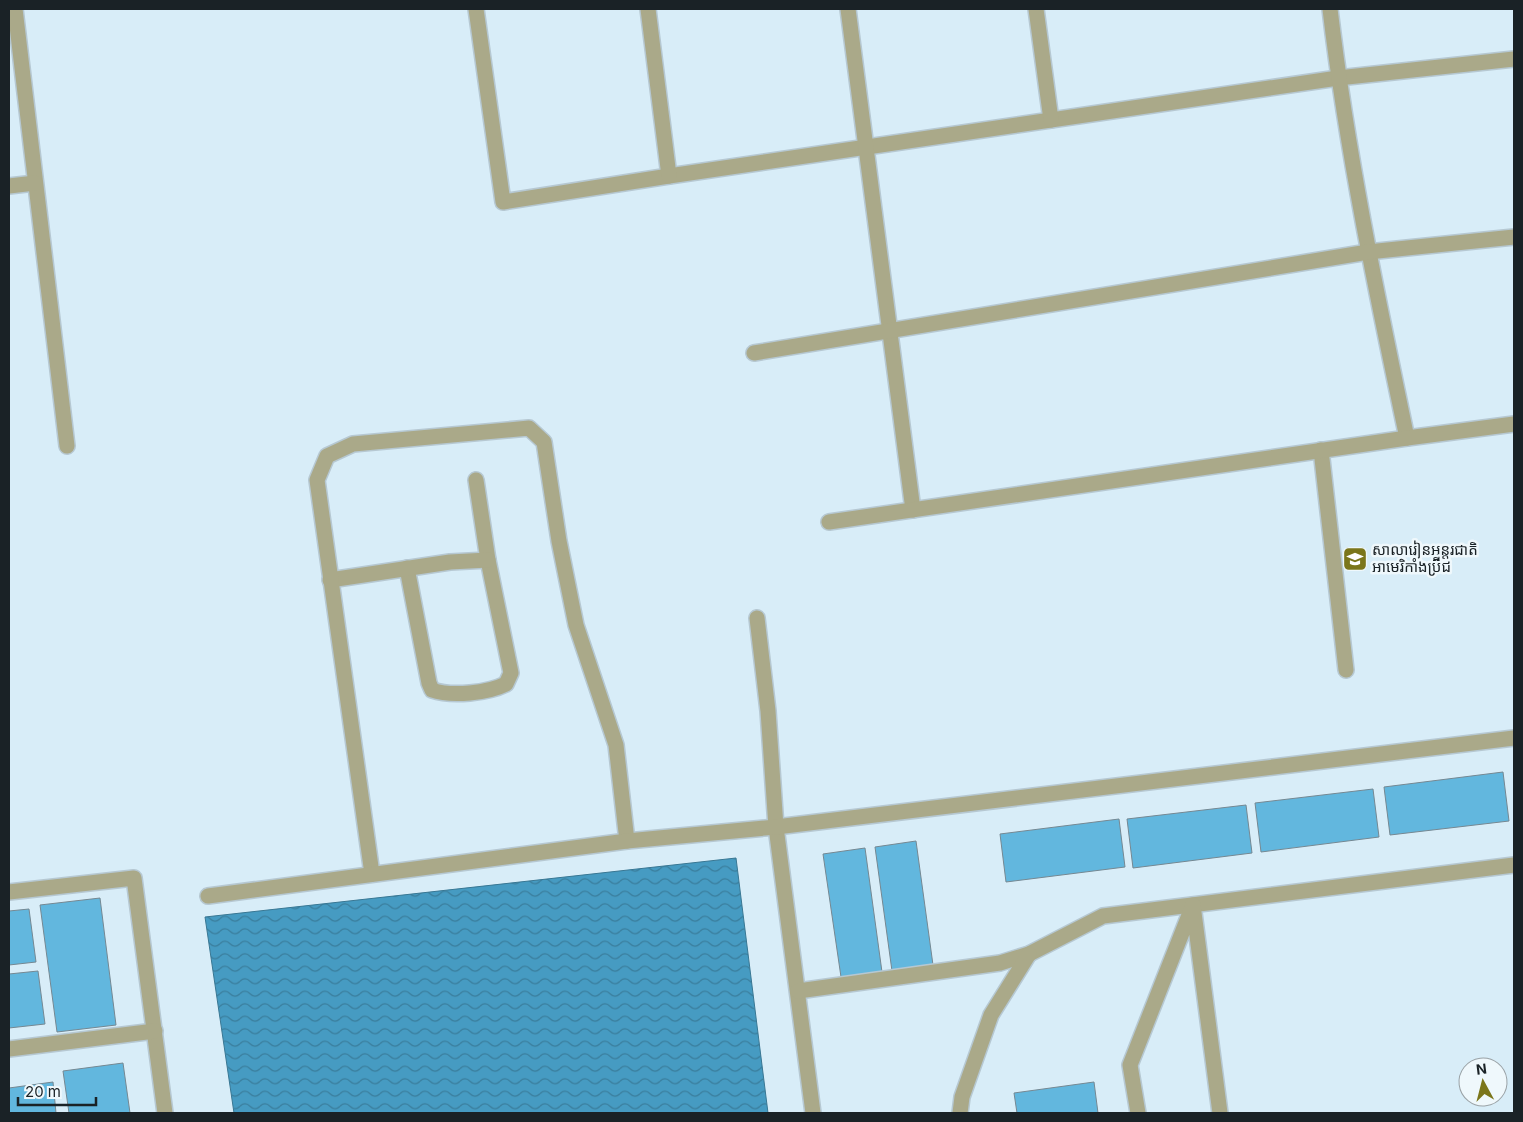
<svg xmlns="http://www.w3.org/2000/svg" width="1523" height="1122" font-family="Inter,'Noto Sans Khmer',sans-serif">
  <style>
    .water { fill: url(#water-waves); stroke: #397793 }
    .building { fill: #62b7de; stroke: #758892 }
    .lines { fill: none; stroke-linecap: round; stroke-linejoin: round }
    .lane-casing { stroke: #b6c8d2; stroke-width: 18 }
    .street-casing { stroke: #b6c8d2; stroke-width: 18 }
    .lane { stroke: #aaa989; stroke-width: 15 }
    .street { stroke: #aaa989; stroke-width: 15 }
    .labels { text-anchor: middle; stroke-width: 5; stroke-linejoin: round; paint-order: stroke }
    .poi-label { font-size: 15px; fill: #1a2226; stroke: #eff8fc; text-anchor: start }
  </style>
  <defs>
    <pattern id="water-waves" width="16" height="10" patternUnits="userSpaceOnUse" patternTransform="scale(1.25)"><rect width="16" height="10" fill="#469bc2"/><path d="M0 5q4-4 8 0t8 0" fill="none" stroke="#3a7e9d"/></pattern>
  </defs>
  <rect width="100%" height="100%" fill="#d8edf8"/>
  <polygon class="water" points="736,858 768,1113 234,1113 205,917"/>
  <g class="building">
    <polygon points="1503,772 1509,821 1390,835 1384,787"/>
    <polygon points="1373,789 1379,837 1261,852 1255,803"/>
    <polygon points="1246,805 1252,853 1133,868 1127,819"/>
    <polygon points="1119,819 1125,867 1006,882 1000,834"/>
    <polygon points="916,841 933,965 892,971 875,847"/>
    <polygon points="865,848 882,972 841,977 823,854"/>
    <polygon points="100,898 116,1025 57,1032 40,905"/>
    <polygon points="29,909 36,962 9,965 9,911"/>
    <polygon points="38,971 45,1024 9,1028 9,974"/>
    <polygon points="123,1063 130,1113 69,1113 63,1071"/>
    <polygon points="53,1082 56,1113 9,1113 9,1088"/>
    <polygon points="1094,1082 1098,1113 1017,1113 1014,1093"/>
  </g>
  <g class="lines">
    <defs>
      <g id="lane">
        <polyline points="1321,450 1346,670"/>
        <polyline points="757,618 768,711 776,827 813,1113"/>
        <polyline points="798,991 1000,963 1029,954 1103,916 1514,865"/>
        <polyline points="960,1113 962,1097 991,1015 1029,954"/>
        <polyline points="1138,1113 1130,1065 1193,905 1220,1113"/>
      </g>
      <g id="street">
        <polyline points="15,9 67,446"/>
        <polyline points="476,9 503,202 669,176 1338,78 1514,59"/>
        <polyline points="648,9 669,176"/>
        <polyline points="848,9 913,510"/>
        <polyline points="1036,9 1051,120"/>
        <path d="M1330 9C1347 153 1377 296 1407 438"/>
        <polyline points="9,186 35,183"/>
        <polyline points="754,353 1368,252 1514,237"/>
        <polyline points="829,522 1407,438 1514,424"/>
        <path d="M407 568 429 683 432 690C452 697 488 693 506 684L511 673 488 560 476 480"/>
        <polyline points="330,580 450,562 488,560"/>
        <polyline points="372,874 317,480 327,456 353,444 529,428 544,442 559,541 576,625 616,745 627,841"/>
        <polyline points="9,892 134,878 165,1113"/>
        <polyline points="208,896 627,841 776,827 1514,738"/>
        <polyline points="9,1049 155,1031"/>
      </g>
    </defs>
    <use href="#lane" class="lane-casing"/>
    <use href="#street" class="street-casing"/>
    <use href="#lane" class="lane"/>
    <use href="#street" class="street"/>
  </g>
  <defs>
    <symbol id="school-square" viewBox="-11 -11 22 22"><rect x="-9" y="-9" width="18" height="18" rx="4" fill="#7b761b" stroke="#eff8fc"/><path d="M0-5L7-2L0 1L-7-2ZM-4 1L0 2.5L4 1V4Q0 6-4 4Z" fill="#fff"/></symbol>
  </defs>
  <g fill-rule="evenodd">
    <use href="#school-square" x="1341" y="545" width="28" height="28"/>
  </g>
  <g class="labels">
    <g class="poi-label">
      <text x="1372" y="555">សាលារៀនអន្តរជាតិ<tspan x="1372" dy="17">អាមេរិកាំងប្រ៊ីជ</tspan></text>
    </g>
  </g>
  <rect width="1523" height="1122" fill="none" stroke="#1a2226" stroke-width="20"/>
  <g transform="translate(1483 1082) rotate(353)"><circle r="24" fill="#eff8fc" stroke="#9aa2a6"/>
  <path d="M0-4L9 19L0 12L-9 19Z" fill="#7b761b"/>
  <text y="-8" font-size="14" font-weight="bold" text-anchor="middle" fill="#1a2226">N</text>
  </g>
  <path d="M18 1097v8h78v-8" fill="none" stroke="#1a2226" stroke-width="2.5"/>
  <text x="25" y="1097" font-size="15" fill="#1a2226" stroke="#eff8fc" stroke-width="4" paint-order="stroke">20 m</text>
</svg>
